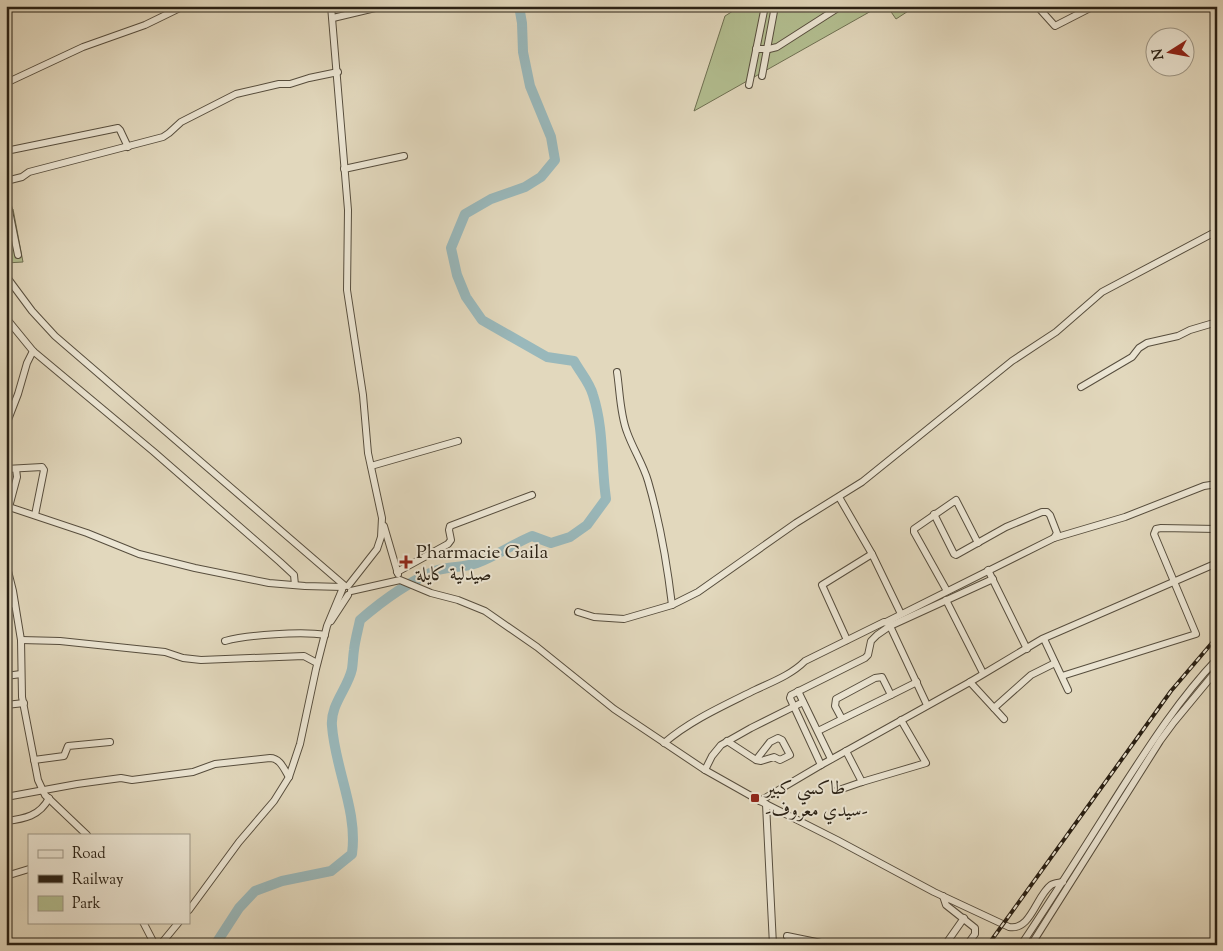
<svg xmlns="http://www.w3.org/2000/svg" width="1223" height="951" font-family="'Sorts Mill Goudy',Amiri,serif">
  <style>
    .green { fill: #b3bf91; stroke: #6e7052 }
    .lines { fill: none; stroke-linecap: round; stroke-linejoin: round }
    .river { stroke: #99b8bb; stroke-width: 10 }
    .minor-casing { stroke: #574e3e; stroke-width: 8 }
    .minor { stroke: #ece6d4; stroke-width: 6 }
    .rail-casing { stroke: #292014; stroke-width: 4 }
    .rail { stroke: #ece6d4; stroke-width: 2; stroke-dasharray: 5.5; stroke-linecap: butt }
    .poi-dot { fill: #8f2418; stroke: #ece6d4; stroke-width: 2 }
    .labels { text-anchor: middle; stroke-width: 4; stroke-linejoin: round; paint-order: stroke }
    .poi-label { font-size: 19px; fill: #292014; stroke: #ece6d4; text-anchor: start }
  </style>
  <rect width="100%" height="100%" fill="#e2d8bd"/>
  <filter id="stains"><feTurbulence type="fractalNoise" baseFrequency=".004" numOctaves="4"/><feColorMatrix values="0 0 0 0 .2 0 0 0 0 .09 0 0 0 0 .02 0 0 0 .5 -.17"/></filter>
  <radialGradient id="worn" r=".72"><stop offset=".6" stop-color="#630" stop-opacity="0"/><stop offset="1" stop-color="#630" stop-opacity=".3"/></radialGradient>
  <g class="green">
    <polygon points="741,6 880,6 694,111 725,16"/>
    <polygon points="887,6 916,6 896,19"/>
    <polygon points="6,209 13,209 23,262 6,263"/>
  </g>
  <g class="lines">
    <path class="river" d="M215 945 239 908 255 891 282 881 331 871 352 854C358 811 335 769 332 726 330 705 348 688 352 669 353 663 353 656 354 650 355 640 358 630 360 620 382 601 408 582 435 571 448 566 463 568 477 563 496 556 513 544 532 536L551 543 570 537 587 525 606 499C601 464 604 429 593 395 590 383 580 372 574 361L547 357 482 320 466 297 457 275 451 248 465 214 491 199 525 187 541 177 555 160 551 137 530 86 523 52 522 23 519 6"/>
    <defs>
      <g id="minor">
        <polyline points="331,6 348,210 347,290 363,395 368,453 382,518 381,537 377,549 348,586"/>
        <polyline points="1037,6 1055,26 1094,6"/>
        <polyline points="333,18 375,8"/>
        <polyline points="756,49 769,49 777,47 841,6"/>
        <polyline points="762,76 775,6"/>
        <polyline points="6,83 83,47 145,25 184,6"/>
        <polyline points="749,85 765,6"/>
        <polyline points="6,151 118,128 120,130 128,147"/>
        <polyline points="344,169 404,156"/>
        <polyline points="6,181 22,177 29,172 163,137 169,133 181,122 236,94 279,84 290,84 309,78 338,72"/>
        <polyline points="6,196 18,255"/>
        <polyline points="6,276 32,311 55,336 345,586"/>
        <polyline points="6,318 33,351 154,452 280,562 294,575 295,585"/>
        <path d="M617 372C620 392 620 414 627 432 633 449 643 464 648 481 660 522 667 563 672 605"/>
        <polyline points="1081,387 1132,357 1139,348 1147,343 1178,336 1190,330 1217,322"/>
        <polyline points="6,425 18,394 27,363 33,351"/>
        <polyline points="371,466 458,441"/>
        <polyline points="6,469 42,467 44,470 35,515"/>
        <polyline points="839,497 872,554"/>
        <polyline points="6,506 87,533 139,554 195,568 269,583 305,586 343,587"/>
        <polyline points="9,507 17,477 16,469"/>
        <polyline points="384,526 398,574"/>
        <polyline points="1054,538 1125,517 1204,486 1217,484"/>
        <polyline points="6,563 13,591 21,640 22,697 38,780 45,795 87,835"/>
        <polyline points="988,570 1027,649"/>
        <polyline points="397,572 448,544 451,540 449,530 450,526 532,495"/>
        <path d="M351 591 400 580 431 593 458 600 485 611 537 647 614 709 705 770 760 801 837 840 934 892 1009 927C1031 931 1036 896 1051 885 1054 883 1059 883 1063 882"/>
        <polyline points="947,591 914,532 914,529 956,500 978,543"/>
        <polyline points="946,600 983,673"/>
        <polyline points="6,605 15,604"/>
        <polyline points="578,612 594,617 624,619 672,605 698,592 796,523 862,482 1012,361 1056,332 1102,292 1217,231"/>
        <polyline points="331,621 348,595"/>
        <polyline points="886,622 1054,538 1057,533 1050,515 1047,512 1042,512 1006,527 956,555 954,554 934,514"/>
        <polyline points="1044,639 1068,690"/>
        <polyline points="21,640 60,641 165,652 183,658 201,660 304,656 317,663"/>
        <polyline points="847,640 822,585 872,554 901,614"/>
        <path d="M225 641C247 635 303 631 325 635"/>
        <polyline points="6,676 21,674"/>
        <polyline points="1062,676 1196,634 1154,534 1156,529 1161,528 1217,529"/>
        <polyline points="970,682 1004,719"/>
        <polyline points="798,691 831,759"/>
        <polyline points="891,695 917,682"/>
        <polyline points="6,705 24,703"/>
        <polyline points="994,708 1031,675 1055,663"/>
        <polyline points="818,731 891,695 882,677 875,678 836,699 835,706 842,719"/>
        <polyline points="727,741 756,760 761,761 774,757 780,760 790,755 782,740 778,738 770,742 756,760"/>
        <path d="M664 743C691 720 723 706 755 690 772 682 791 675 805 661L884 622 888 623 890 626 927 705"/>
        <polyline points="846,751 862,782"/>
        <polyline points="34,760 64,756 68,746 110,742"/>
        <polyline points="821,765 790,698 791,695 865,658 868,655 871,641 877,635 890,626 993,579"/>
        <polyline points="705,770 712,756 721,745 751,728 803,702"/>
        <polyline points="836,791 862,782 926,763 901,720"/>
        <path d="M6 797 77 784 121 778 132 780 193 772 215 764 270 758C280 758 284 769 289 777"/>
        <polyline points="760,801 821,765 970,682 1042,639 1217,563"/>
        <polyline points="766,804 773,945"/>
        <path d="M6 821C24 819 40 816 49 798"/>
        <polyline points="6,876 29,869"/>
        <polyline points="943,896 946,905 975,928 975,934 967,945"/>
        <polyline points="189,910 239,842 274,801 289,777 300,744 316,669 327,626 342,590"/>
        <polyline points="143,922 155,945"/>
        <polyline points="787,936 831,945"/>
        <polyline points="160,945 179,922"/>
        <polyline points="945,945 964,918"/>
        <path d="M1021 945C1056 893 1089 840 1122 788 1151 743 1180 698 1217 659"/>
        <polyline points="1031,945 1160,741 1174,722 1217,670"/>
      </g>
    </defs>
    <use href="#minor" class="minor-casing"/>
    <use href="#minor" class="minor"/>
    <defs>
      <polyline id="rail" points="988,945 1171,691 1217,637"/>
    </defs>
    <use href="#rail" class="rail-casing"/>
    <use href="#rail" class="rail"/>
  </g>
  <g class="poi-dot">
    <path d="M403.5 554.5h5v5h5v5h-5v5h-5v-5h-5v-5h5z"/>
    <rect x="750" y="793" width="10" height="10" rx="2.5"/>
  </g>
  <g class="labels">
    <g class="poi-label">
      <text x="416" y="558">Pharmacie Gaila<tspan x="416" dy="22">صيدلية كايلة</tspan></text>
      <text x="765" y="794">طاكسي كبير<tspan x="765" dy="22">-سيدي معروف-</tspan></text>
    </g>
  </g>
  <rect width="1223" height="951" fill="none" stroke="#e2d8bd" stroke-width="25"/>
  <rect x="8" y="8" width="1208" height="936" fill="none" stroke="#292014" stroke-width="2.5"/>
  <rect x="12" y="12" width="1198" height="926" fill="none" stroke="#292014"/>
  <rect x="28" y="834" width="162" height="90" fill="#ece6d4" stroke="#9e9787"/>
  <rect x="38" y="850" width="25" height="8" fill="#ece6d4" stroke="#9e9787"/>
  <text x="72" y="858" font-size="15" fill="#292014">Road</text>
  <rect x="38" y="875" width="25" height="8" fill="#292014" stroke="#9e9787"/>
  <text x="72" y="884" font-size="15" fill="#292014">Railway</text>
  <rect x="38" y="896" width="25" height="15" fill="#b3bf91" stroke="#9e9787"/>
  <text x="72" y="908" font-size="15" fill="#292014">Park</text>
  <g transform="translate(1170 52) rotate(259)"><circle r="24" fill="#ece6d4" stroke="#9e9787"/>
  <path d="M0-4L9 19L0 12L-9 19Z" fill="#8f2418"/>
  <text y="-8" font-size="14" font-weight="bold" text-anchor="middle" fill="#292014">N</text>
  </g>
  <rect width="100%" height="100%" filter="url(#stains)"/>
  <rect width="100%" height="100%" fill="url(#worn)"/>
</svg>
